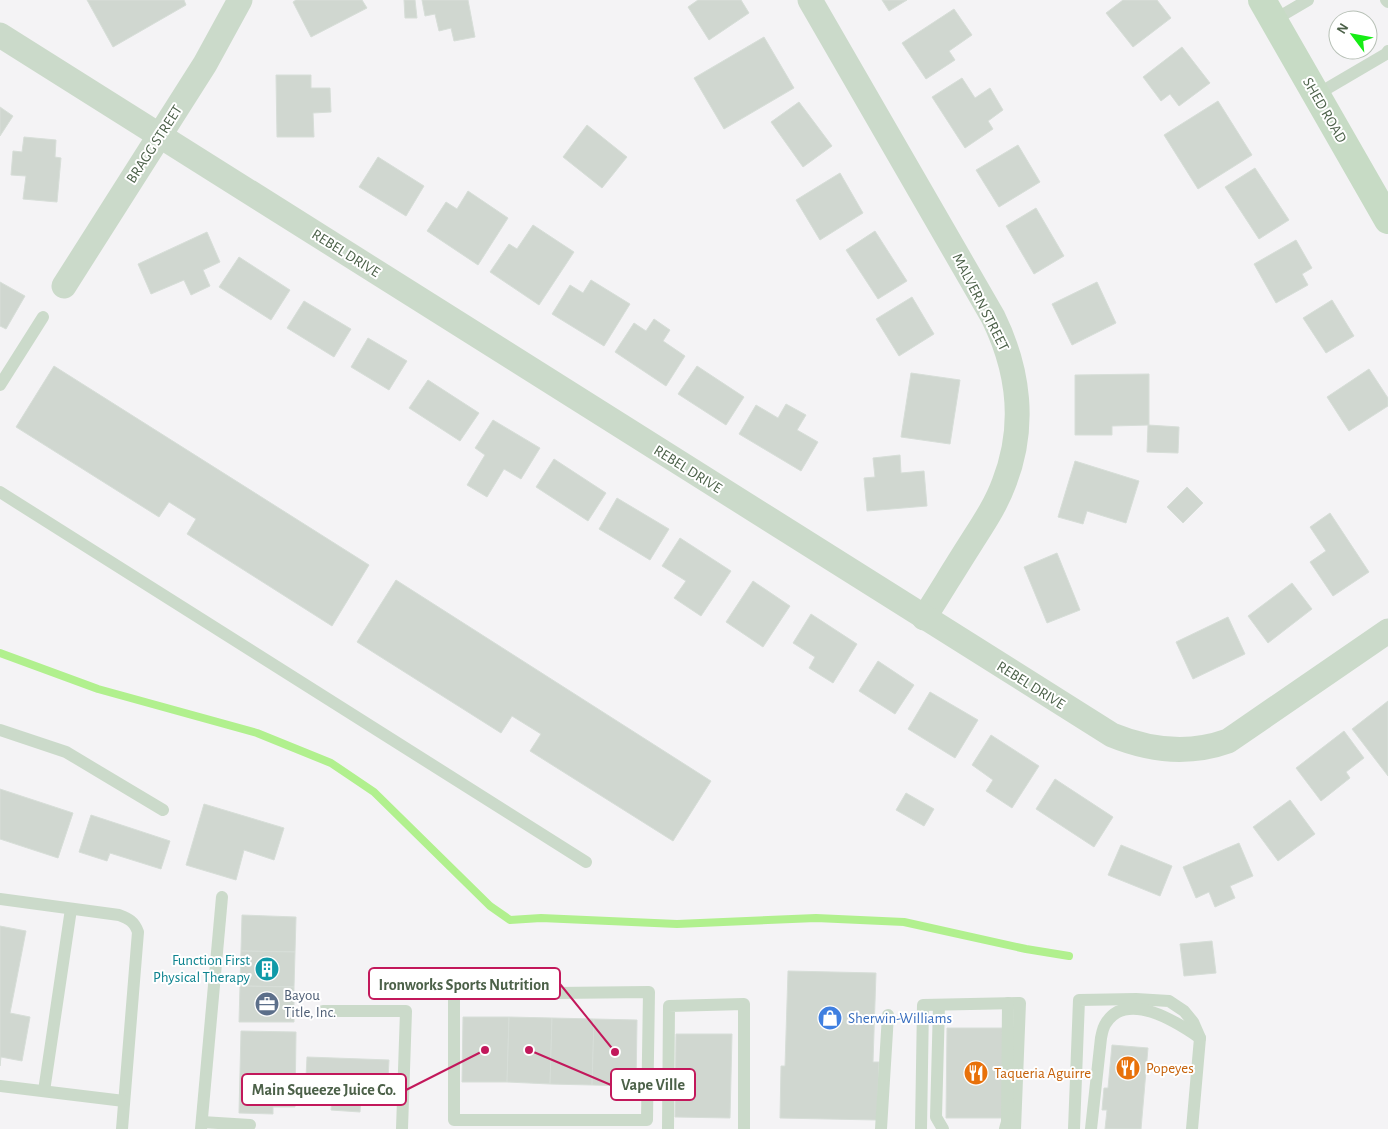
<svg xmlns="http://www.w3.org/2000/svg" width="1388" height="1129" font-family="'Alegreya Sans',sans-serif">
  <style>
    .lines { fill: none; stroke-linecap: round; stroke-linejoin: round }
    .stream { stroke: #b1f08e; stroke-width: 8 }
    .building { fill: #d0d7d0; stroke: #d7ded8 }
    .lane { stroke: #cbdaca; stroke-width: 12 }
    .street { stroke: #cbdaca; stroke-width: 25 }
    .secondary { stroke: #c7dbc5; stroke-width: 28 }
    .labels { text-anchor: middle; stroke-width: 4; stroke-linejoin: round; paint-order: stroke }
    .street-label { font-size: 15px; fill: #4c6149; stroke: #fff }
    .culture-label { font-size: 15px; fill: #0d838f; stroke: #fff; text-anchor: end }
    .service-label { font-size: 15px; fill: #4e5e75; stroke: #fff; text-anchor: start }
    .shop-label { font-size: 15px; fill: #366cbe; stroke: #fff; text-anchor: start }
    .food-label { font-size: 15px; fill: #c56008; stroke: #fff; text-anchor: start }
    .leader { fill: none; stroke: #c2185b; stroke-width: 2 }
    .callout-dot { fill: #c2185b; stroke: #fff; stroke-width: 2 }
    .callout { fill: #fff; stroke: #c2185b; stroke-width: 2 }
    .callout-label { font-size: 16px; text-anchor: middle; font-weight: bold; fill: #4c6149 }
  </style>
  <rect width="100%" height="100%" fill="#f4f3f5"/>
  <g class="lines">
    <polyline class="stream" points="0,653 98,689 257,733 331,763 374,792 490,906 510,920 541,918 677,924 816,918 904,922 1026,949 1069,956"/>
  </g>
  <g class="building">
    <polygon points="87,0 184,0 186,5 113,47"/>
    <polygon points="296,0 362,0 367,8 311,37 293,2"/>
    <polygon points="404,0 415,0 417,18 405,18"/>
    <polygon points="422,0 468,0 475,37 454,41 451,28 439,31 435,14 425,16"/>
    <polygon points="698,0 741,0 749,13 709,40 688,7"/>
    <polygon points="882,0 907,0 889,11"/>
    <polygon points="1123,0 1157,0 1171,18 1133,47 1106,13"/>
    <polygon points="954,9 972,35 949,51 955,60 926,79 902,43"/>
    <polygon points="764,37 794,88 724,129 694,78"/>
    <polygon points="1182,47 1210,83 1179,106 1170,94 1161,101 1143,77"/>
    <polygon points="276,75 311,75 311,88 330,88 331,112 313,113 314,137 277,137"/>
    <polygon points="962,78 975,98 990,88 1003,110 988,121 993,129 965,148 932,97"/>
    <polygon points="1218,101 1252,155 1198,189 1164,135"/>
    <polygon points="799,102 832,146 803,167 771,122"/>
    <polygon points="0,107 13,116 0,136"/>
    <polygon points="587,125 627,157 602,188 563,157"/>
    <polygon points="24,137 56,140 55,157 61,158 57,202 23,199 26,176 11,175 13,151 22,152"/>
    <polygon points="1018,145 1040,182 999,207 976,170"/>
    <polygon points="378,157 424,186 406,216 359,187"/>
    <polygon points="1255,168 1289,220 1259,239 1225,187"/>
    <polygon points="840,173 863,213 820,240 796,200"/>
    <polygon points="468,191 508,218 478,265 427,231 446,202 457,209"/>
    <polygon points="1036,208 1064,256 1034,274 1006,226"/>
    <polygon points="533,225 574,252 539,305 490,272 509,244 517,249"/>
    <polygon points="875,231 907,281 878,299 846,250"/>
    <polygon points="207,232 220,262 203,270 210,286 191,295 184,280 151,294 138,264"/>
    <polygon points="1296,240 1312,268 1302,274 1308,285 1276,303 1254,264"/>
    <polygon points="239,257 290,290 271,320 219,287"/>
    <polygon points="591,280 630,304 604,346 552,314 570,285 583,293"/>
    <polygon points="0,282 25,296 6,329 0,326"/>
    <polygon points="1097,282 1116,323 1072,345 1052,304"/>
    <polygon points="912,297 934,334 899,356 876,319"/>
    <polygon points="1332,300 1354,336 1326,353 1303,318"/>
    <polygon points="304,301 351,329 334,357 287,328"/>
    <polygon points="654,319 670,330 663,341 685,356 666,386 615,352 634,323 646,331"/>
    <polygon points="368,338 407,361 389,390 351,367"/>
    <polygon points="54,366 369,565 332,626 187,534 196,519 169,502 159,517 16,427"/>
    <polygon points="697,366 744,397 726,425 678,394"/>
    <polygon points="1369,369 1388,398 1388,406 1349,431 1327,397"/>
    <polygon points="911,373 960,380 950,444 901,437"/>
    <polygon points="1149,374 1149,425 1112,426 1112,435 1075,435 1075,375"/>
    <polygon points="428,380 479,413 460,441 409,408"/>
    <polygon points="786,404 806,415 797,430 818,442 801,471 739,434 756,405 778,418"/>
    <polygon points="493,420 540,448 521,479 504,469 487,497 467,485 485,455 475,448"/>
    <polygon points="1148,425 1179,427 1178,453 1147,452"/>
    <polygon points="900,455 901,473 924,471 927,506 867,511 864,478 875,477 873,458"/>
    <polygon points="554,459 606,493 588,521 536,487"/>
    <polygon points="1075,461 1139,481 1126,523 1087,511 1083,524 1058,517"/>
    <polygon points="1187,487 1203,503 1183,523 1167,507"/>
    <polygon points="617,498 669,529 650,560 599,529"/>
    <polygon points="1330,513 1369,572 1333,596 1310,562 1326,551 1310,527"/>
    <polygon points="680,538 731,571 701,616 674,598 686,581 662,566"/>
    <polygon points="1057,553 1080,610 1047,623 1024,567"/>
    <polygon points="396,580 711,781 673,841 530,751 541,734 512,716 501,733 357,642"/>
    <polygon points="753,581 790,606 763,647 726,622"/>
    <polygon points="1292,583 1312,609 1268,643 1248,616"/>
    <polygon points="811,614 857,644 833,683 809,668 815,657 793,643"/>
    <polygon points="1228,617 1245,654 1193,679 1176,642"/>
    <polygon points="878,661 914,685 895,714 859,691"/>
    <polygon points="930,692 978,720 955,758 908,729"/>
    <polygon points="1388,701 1388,776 1352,729"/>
    <polygon points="1344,731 1364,758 1346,772 1350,778 1321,801 1296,768"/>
    <polygon points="991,735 1039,766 1012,808 986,791 993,780 972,765"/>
    <polygon points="1055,779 1113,817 1094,847 1036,809"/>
    <polygon points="0,789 73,813 58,858 0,839"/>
    <polygon points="906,793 934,809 924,826 896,810"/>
    <polygon points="1290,800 1315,834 1278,861 1253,827"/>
    <polygon points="204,804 284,828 274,860 244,850 236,880 186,865"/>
    <polygon points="91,815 170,841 161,869 110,853 107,861 79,852"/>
    <polygon points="1239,843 1253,876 1230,886 1235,898 1215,907 1209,892 1196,898 1183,867"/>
    <polygon points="1121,845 1172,866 1160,896 1108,875"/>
    <polygon points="242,915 296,917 295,952 241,951"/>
    <polygon points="0,926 26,931 10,1013 30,1017 22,1061 1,1057 0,1066"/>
    <polygon points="1212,941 1216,973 1184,976 1180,944"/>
    <polygon points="241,951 295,952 294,987 240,986"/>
    <polygon points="788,971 876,973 873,1062 879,1062 877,1120 780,1118 781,1066 785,1066"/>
    <polygon points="240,986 294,987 294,1022 239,1022"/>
    <polygon points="463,1017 509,1017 507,1082 462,1082"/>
    <polygon points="509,1017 552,1018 550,1084 507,1082"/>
    <polygon points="552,1018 594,1019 592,1085 550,1084"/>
    <polygon points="594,1019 637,1020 636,1086 592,1085"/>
    <polygon points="947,1028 1005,1028 1004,1118 946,1118"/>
    <polygon points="241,1031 296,1032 295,1107 273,1107 273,1114 239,1113"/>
    <polygon points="676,1034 732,1034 730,1118 675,1117"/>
    <polygon points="1112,1045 1148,1048 1141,1129 1105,1129 1107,1110 1102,1110 1104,1088 1108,1088"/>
    <polygon points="307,1057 389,1060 387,1098 361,1097 360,1112 331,1110 332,1099 305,1098"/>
  </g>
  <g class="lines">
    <g class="lane">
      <polyline points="1386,0 1388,2"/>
      <polyline points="1274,20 1308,0"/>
      <polyline points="1316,95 1386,54 1388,51"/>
      <polyline points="0,385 43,317"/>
      <polyline points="0,492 586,862"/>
      <polyline points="0,730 66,752 163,810"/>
      <path d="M0 899 119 915C129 919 134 921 138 932L122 1129"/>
      <polygon points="649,992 647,1120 454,1120 454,994"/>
      <polyline points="939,1005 936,1117 943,1129"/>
      <polyline points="323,1011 406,1011 402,1129"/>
      <polyline points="0,1086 124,1101"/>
      <polyline points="44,1091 71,909"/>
      <polyline points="202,1122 250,1125"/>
      <polyline points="201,1129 222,897"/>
      <polyline points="668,1129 669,1006 744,1004 744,1129"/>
      <polyline points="881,1129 888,1015"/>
      <polyline points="921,1129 923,1005 1020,1003 1015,1129"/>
      <polyline points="1005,1129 1007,1122 1008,1003"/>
      <polyline points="1074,1129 1079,1000 1136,999 1169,1001 1184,1011 1193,1022 1200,1038 1192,1129"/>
      <path d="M1091 1129 1101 1038C1102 1033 1103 1027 1106 1023 1127 990 1177 1022 1200 1038"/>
    </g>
    <g class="street">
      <path d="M810 0 993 317C1019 370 1026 427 1004 483 996 505 983 524 971 543 955 568 940 593 924 618"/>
      <path d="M0 35 1112 735C1151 751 1189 755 1228 741L1388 631"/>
      <polyline points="64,286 205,64 240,0"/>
    </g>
    <polyline class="secondary" points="1262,0 1388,220"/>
  </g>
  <defs>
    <symbol id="building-disc" viewBox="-11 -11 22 22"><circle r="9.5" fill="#0f9aa8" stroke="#fff"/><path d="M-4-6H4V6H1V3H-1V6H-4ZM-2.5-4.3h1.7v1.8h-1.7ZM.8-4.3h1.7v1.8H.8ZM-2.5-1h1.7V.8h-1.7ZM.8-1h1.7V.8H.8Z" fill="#fff"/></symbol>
    <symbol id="office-disc" viewBox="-11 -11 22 22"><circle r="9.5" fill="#5c6f8a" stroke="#fff"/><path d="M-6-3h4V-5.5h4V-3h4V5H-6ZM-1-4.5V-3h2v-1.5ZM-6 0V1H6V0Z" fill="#fff"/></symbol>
    <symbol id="shop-disc" viewBox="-11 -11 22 22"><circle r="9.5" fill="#3f7fe0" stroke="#fff"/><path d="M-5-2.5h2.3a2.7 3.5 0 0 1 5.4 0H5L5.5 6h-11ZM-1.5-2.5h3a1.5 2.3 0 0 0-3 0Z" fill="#fff"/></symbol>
    <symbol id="restaurant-disc" viewBox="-11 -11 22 22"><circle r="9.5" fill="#e8710a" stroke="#fff"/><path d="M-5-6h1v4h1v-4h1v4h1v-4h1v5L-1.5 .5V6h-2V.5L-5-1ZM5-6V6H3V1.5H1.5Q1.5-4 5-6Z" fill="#fff"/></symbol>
  </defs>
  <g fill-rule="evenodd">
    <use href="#building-disc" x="253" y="955" width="28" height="28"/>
    <use href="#office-disc" x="253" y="990" width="28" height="28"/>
    <use href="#shop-disc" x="816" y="1004" width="28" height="28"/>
    <use href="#restaurant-disc" x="1114" y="1054" width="28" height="28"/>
    <use href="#restaurant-disc" x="962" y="1059" width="28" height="28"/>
  </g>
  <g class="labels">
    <g class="street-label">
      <text transform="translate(1325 110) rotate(60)" y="5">SHED ROAD</text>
      <text transform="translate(154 144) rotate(-57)" y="5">BRAGG STREET</text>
      <text transform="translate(346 253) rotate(32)" y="5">REBEL DRIVE</text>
      <text transform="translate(981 302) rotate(63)" y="5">MALVERN STREET</text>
      <text transform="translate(688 469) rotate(32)" y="5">REBEL DRIVE</text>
      <text transform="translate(1031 685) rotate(32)" y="5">REBEL DRIVE</text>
    </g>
    <g class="culture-label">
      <text x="250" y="965">Function First<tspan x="250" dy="17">Physical Therapy</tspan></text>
    </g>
    <g class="service-label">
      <text x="284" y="1000">Bayou<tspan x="284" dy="17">Title, Inc.</tspan></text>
    </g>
    <g class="shop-label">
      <text x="848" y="1023">Sherwin-Williams</text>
    </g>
    <g class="food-label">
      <text x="1146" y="1073">Popeyes</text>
      <text x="994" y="1078">Taqueria Aguirre</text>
    </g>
  </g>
  <path class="leader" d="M615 1052L560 984M529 1050L611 1085M485 1050L406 1090"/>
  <g class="callout-dot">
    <circle cx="615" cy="1052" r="5"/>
    <circle cx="529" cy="1050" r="5"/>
    <circle cx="485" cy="1050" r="5"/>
  </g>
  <g class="callout">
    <rect x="369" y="968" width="191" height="31" rx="5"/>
    <rect x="611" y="1069" width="84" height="31" rx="5"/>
    <rect x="242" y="1074" width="164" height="31" rx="5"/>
  </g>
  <g class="callout-label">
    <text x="464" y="990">Ironworks Sports Nutrition</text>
    <text x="653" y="1090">Vape Ville</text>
    <text x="324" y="1095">Main Squeeze Juice Co.</text>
  </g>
  <g transform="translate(1353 35) rotate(302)"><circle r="24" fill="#ffffff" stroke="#b7c0b6"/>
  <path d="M0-4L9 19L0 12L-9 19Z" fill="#16ed15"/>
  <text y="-8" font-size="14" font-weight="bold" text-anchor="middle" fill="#4c6149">N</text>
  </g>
</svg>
